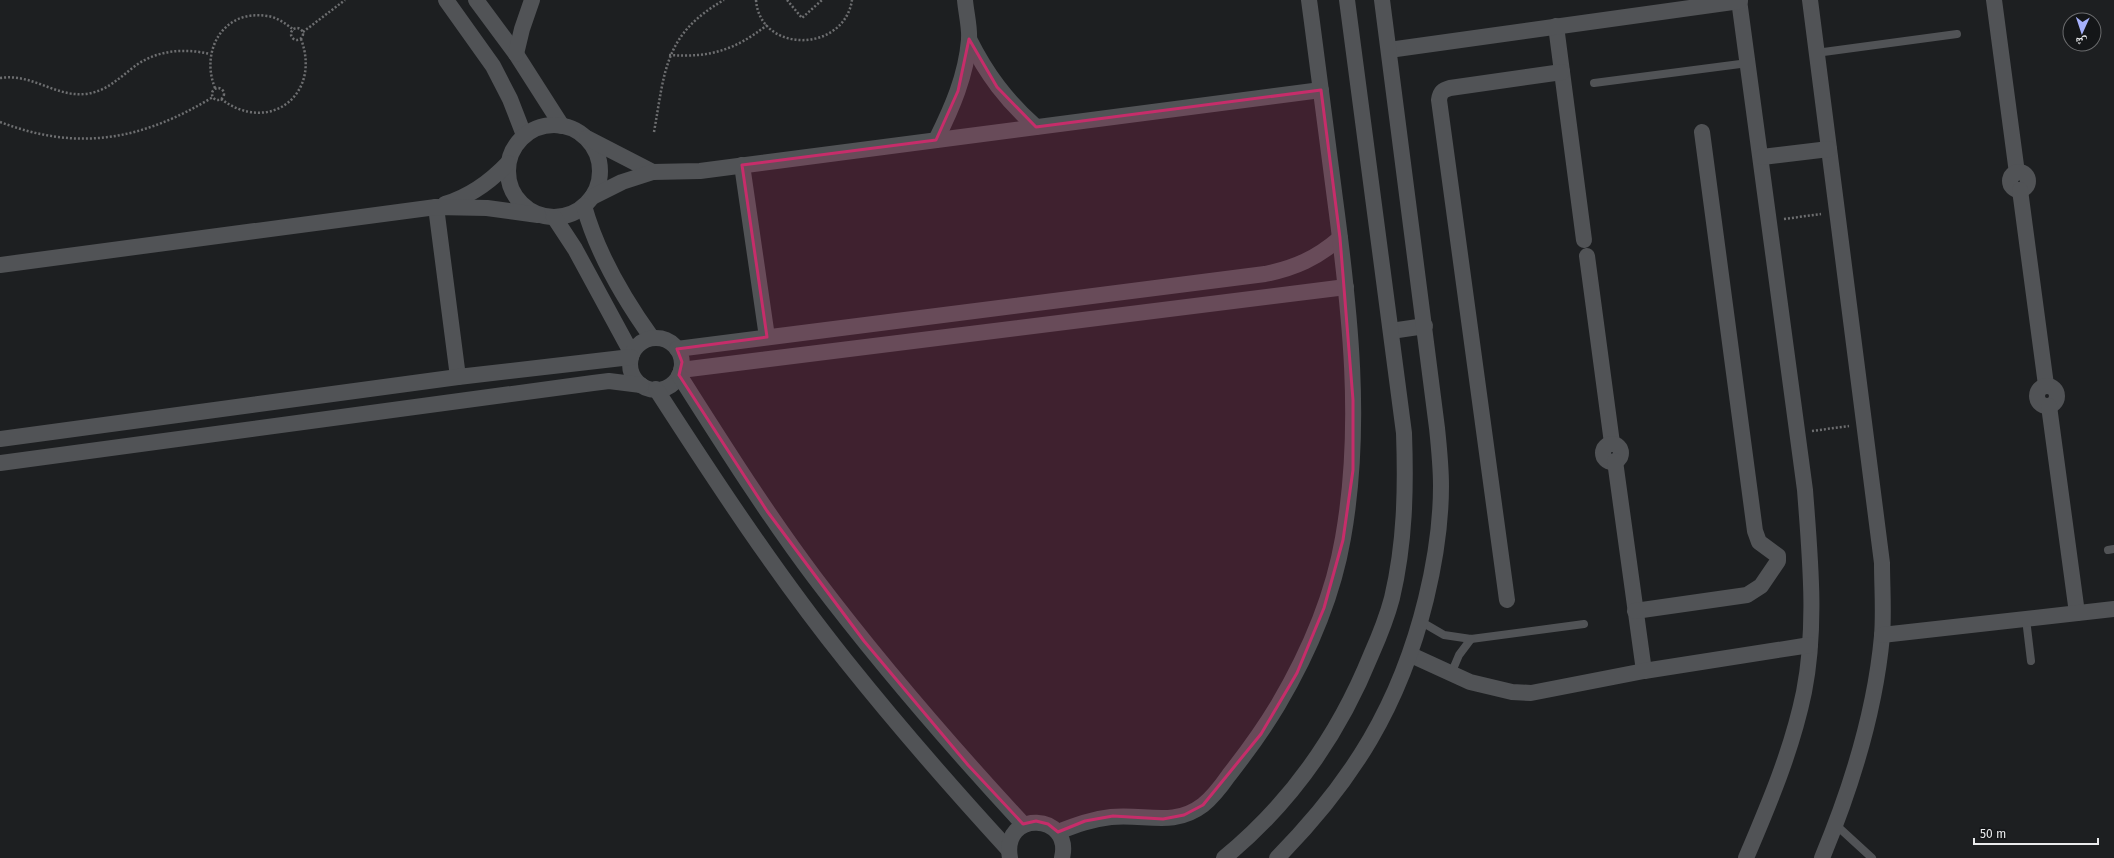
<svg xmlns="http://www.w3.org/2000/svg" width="2114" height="858" font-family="'Fira Sans','Noto Naskh Arabic',sans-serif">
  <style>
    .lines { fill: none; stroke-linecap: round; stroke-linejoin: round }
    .path { stroke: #6d6e70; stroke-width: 2.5; stroke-dasharray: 2 2; stroke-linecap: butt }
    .lane { stroke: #515356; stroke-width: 8 }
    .street { stroke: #515356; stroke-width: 16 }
    .marked { fill: #c62d6a; fill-opacity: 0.2; stroke: #c62d6a; stroke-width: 3; stroke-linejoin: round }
  </style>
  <rect width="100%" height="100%" fill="#1d1f21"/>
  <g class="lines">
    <g class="path">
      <path d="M756 0C760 54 844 53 852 0"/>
      <polyline points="787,0 802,18 822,0"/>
      <circle cx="297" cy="34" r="6"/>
      <polyline points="303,32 345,0"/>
      <path d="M669 55C710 58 735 50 767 25"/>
      <path d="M0 78C32 73 55 97 85 94 106 92 119 78 135 66 157 50 184 48 210 54"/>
      <path d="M215 88C200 51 223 9 267 16 277 17 286 24 294 30"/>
      <circle cx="218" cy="94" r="6"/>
      <path d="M221 99C269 135 322 95 301 39"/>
      <path d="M0 122C79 152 142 140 213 97"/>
      <path d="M654 132C665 71 664 34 724 0"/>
      <polyline points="1784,219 1821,214"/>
      <polyline points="1812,431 1849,426"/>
    </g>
    <g class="lane">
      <polyline points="1816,53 1957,34"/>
      <polyline points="1594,83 1748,63"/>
      <polyline points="2108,550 2114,549"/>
      <polyline points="2026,619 2031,661"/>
      <polyline points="1420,621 1444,635 1471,639 1584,624"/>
      <polyline points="1451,674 1459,655 1471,639"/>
      <polyline points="1836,825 1872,858"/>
    </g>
    <g class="street">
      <polyline points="446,0 493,66 510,99 524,135"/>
      <polyline points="476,0 516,54 562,126"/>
      <path d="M1739 0 1805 490C1810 557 1817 626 1804 692 1792 750 1769 804 1746 858"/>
      <path d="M1810 0 1882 563C1882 587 1884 612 1882 636 1875 713 1852 786 1822 858"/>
      <polyline points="1994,0 2017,173"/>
      <polyline points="1556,26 1584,240"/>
      <path d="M969 39C987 75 1006 100 1036 127"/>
      <polyline points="1389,50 1740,1"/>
      <polyline points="516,54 522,29 532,0"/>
      <circle cx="554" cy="171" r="46"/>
      <polyline points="587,138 653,172"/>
      <path d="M936 140C952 108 966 76 969 40 970 27 966 13 965 0"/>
      <polyline points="1762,157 1829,149"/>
      <polyline points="742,165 767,337"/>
      <circle cx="2019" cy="181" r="9"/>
      <polyline points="2020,190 2046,385"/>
      <polyline points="592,197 622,182 653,172 700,171 1321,90"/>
      <path d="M445 204C471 196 490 182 508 163"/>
      <path d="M584 206C597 253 624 299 652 338"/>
      <polyline points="436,207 458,377"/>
      <polyline points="554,217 575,249 632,354"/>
      <polyline points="1587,256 1612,443"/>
      <polyline points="0,265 436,207 487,208 538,215"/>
      <polyline points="1391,331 1425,326"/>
      <circle cx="656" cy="364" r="26"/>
      <path d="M677 349 1265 274C1295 268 1317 258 1340 238"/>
      <polyline points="681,370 1346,287"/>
      <path d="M679 375C723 444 766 513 815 578 880 664 950 745 1023 824"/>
      <circle cx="2047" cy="396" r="10"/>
      <path d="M656 389C716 482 777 575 846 661 898 726 952 788 1008 849"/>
      <polyline points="2049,406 2077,613"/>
      <polyline points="0,439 458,377 631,357"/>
      <circle cx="1612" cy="453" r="9"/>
      <polyline points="1615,461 1644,671"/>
      <polyline points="0,463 593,383 609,381 641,385"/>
      <path d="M1507 600 1439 100C1440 92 1443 90 1450 88L1562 72"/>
      <polyline points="1635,611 1747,595 1761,586 1778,561 1778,556 1759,542 1755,531 1702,132"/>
      <polyline points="1882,635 2114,609"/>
      <polyline points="1411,655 1470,682 1512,692 1531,693 1644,671 1810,645"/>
      <path d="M1058 832C1076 825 1092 819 1111 817 1144 813 1173 828 1203 805 1213 797 1222 785 1229 775 1247 752 1263 730 1278 705 1308 654 1333 596 1343 538 1363 426 1350 311 1335 199 1326 132 1318 66 1309 0"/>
      <path d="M1010 858C1001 809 1073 813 1062 858"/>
      <path d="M1224 858C1290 804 1339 734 1371 655 1379 637 1387 617 1392 598 1405 543 1406 489 1404 433L1347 0"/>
      <path d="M1277 858C1353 781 1400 705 1426 599 1435 562 1441 524 1441 486 1441 467 1439 447 1437 428L1382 0"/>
    </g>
  </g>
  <path class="marked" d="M969 39 997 87 1036 127 1321 90 1340 238 1353 400V470L1343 540 1324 608 1297 673 1261 734 1203 805 1184 815 1163 819 1113 816 1085 821 1058 832 1048 824 1036 821 1023 824 968 765 864 641 767 511 679 375 682 362 677 349 767 337 742 165 936 140 958 91Z"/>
  <g transform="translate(2082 32) rotate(183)"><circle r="19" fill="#141618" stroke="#6a6b6d"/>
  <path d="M0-3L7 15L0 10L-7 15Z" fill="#a6b1fc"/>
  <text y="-6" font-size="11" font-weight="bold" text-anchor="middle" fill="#eaebed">ش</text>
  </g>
  <path d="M1974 838v6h124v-6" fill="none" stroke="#eaebed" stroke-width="2"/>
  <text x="1980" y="838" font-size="12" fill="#eaebed" stroke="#141618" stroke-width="3" paint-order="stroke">50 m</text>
</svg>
